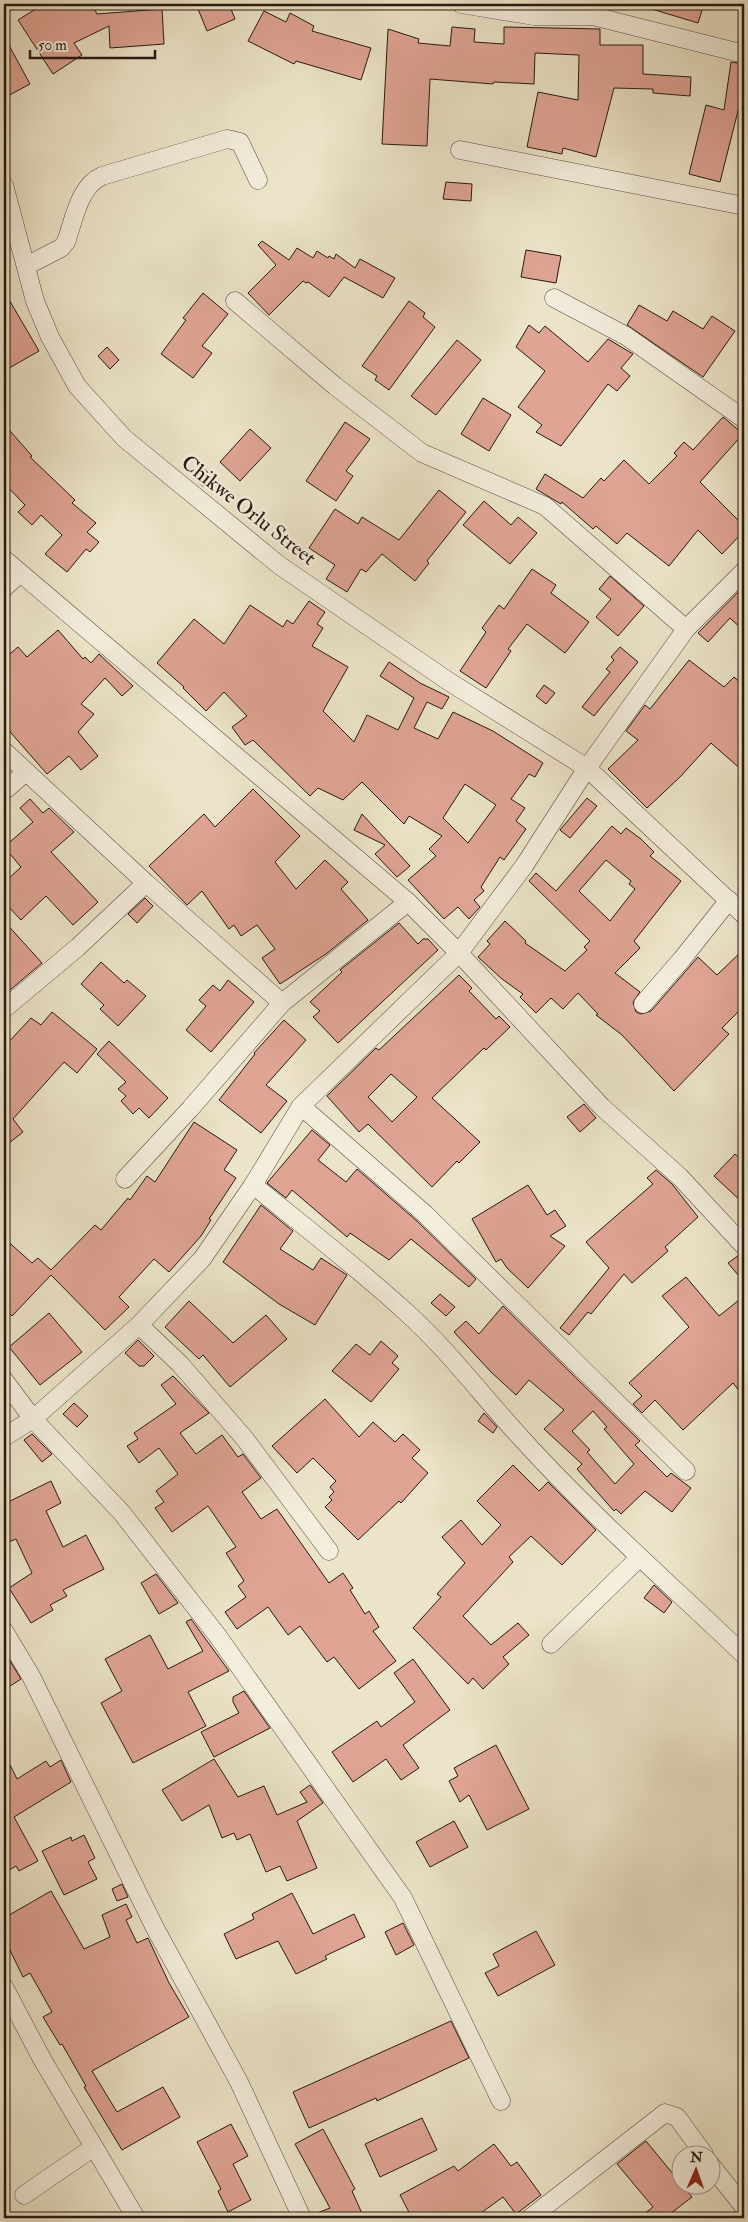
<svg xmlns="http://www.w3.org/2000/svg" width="748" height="2222" font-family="'IM FELL Double Pica',serif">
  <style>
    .building { fill: #dfa494; stroke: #261812; fill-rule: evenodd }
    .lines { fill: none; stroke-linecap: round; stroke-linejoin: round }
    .minor-casing { stroke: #584b40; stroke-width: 19 }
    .minor { stroke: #f3eddc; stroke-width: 18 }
    .labels { text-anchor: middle; stroke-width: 5; stroke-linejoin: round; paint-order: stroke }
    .street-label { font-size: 21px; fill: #261812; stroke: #f3eddc }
  </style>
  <rect width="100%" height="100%" fill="#ece4c9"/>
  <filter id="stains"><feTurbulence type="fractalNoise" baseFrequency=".004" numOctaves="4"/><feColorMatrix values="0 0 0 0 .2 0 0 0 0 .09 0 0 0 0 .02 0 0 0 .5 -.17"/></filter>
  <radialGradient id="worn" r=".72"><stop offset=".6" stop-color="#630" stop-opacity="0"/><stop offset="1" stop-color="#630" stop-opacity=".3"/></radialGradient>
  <g class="building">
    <polygon points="44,4 92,4 97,14 162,9 164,44 110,48 109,26 74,43 82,55 53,74 18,20"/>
    <polygon points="196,4 229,4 235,19 207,31"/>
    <polygon points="645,4 704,4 698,23 645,7"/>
    <polygon points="264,11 286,22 290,13 314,26 312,31 371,48 361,80 296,61 294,64 248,41"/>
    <polygon points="452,27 475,29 474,42 504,44 504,27 600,29 600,45 643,45 643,74 691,77 690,96 653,93 653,89 614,88 596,157 563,148 562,154 527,147 538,92 578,100 579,55 535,53 534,84 494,82 493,84 430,79 427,146 382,144 388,29 419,39 418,43 450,46"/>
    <polygon points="4,36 30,84 4,98"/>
    <polygon points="731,62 744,64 744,87 720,182 689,174 706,105 724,110"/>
    <polygon points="446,182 472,184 471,201 443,199"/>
    <polygon points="262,241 289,260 297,248 313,258 317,251 328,258 329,256 334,259 336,254 355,268 360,259 395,278 383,298 344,277 329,297 308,282 306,283 303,281 269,315 248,293 276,265 258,245"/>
    <polygon points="526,250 561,256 556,283 521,277"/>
    <polygon points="4,291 39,351 4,371"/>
    <polygon points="203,293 228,314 202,346 212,353 193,378 161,354 186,320 183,318"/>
    <polygon points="409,301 425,313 423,317 435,327 389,390 375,380 377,376 362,366"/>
    <polygon points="639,305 667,321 673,311 703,329 712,316 735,331 703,377 627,325"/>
    <polygon points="529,325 539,333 545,326 588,362 608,339 633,354 621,368 630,376 617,391 608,384 561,446 536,432 542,425 518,407 545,371 516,347"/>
    <polygon points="457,340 481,360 436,415 411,396"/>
    <polygon points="107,347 119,360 110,369 98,356"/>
    <polygon points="483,398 511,415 489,451 461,434"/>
    <polygon points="723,417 743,434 700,482 744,526 744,531 722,554 698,530 669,566 627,533 617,544 596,526 593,529 562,502 561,504 536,489 545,474 583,498 601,478 604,481 624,460 649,484 677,456 674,453 684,442 693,450"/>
    <polygon points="345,422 370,439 346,471 353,476 336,501 306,481"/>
    <polygon points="4,424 32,456 30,457 75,500 72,503 96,523 87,532 99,542 90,552 86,549 67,572 45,554 62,535 41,515 32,525 18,512 25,505 4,483"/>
    <polygon points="250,429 271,448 240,481 220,462"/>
    <polygon points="202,467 213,477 204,487 193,477"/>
    <polygon points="439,490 466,512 427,561 429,563 415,581 382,554 366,572 361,569 347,592 326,579 335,565 309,548 335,509 358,524 362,517 399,540"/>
    <polygon points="484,501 511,525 518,517 537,533 510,564 463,525"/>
    <polygon points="532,569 556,585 551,593 589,622 565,653 527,624 508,649 511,651 486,688 460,671 486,632 482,628 499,605 504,609"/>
    <polygon points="610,576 644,606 618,636 596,617 611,599 599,589"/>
    <polygon points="744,586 744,631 730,618 708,642 698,633"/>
    <path d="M309 601 325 612 317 624 323 628 312 646 348 667 323 711 354 742 367 715 398 730 414 698 380 676 389 662 420 683 449 697 442 709 427 702 414 728 438 739 453 712 493 731 543 763 535 777 529 774 511 799 525 808 516 821 526 829 504 860 500 857 481 887 484 891 474 900 480 907 469 919 458 907 444 919 408 880 436 856 429 849 442 836 409 816 404 824 362 782 343 800 318 788 310 796 253 740 245 745 232 727 247 716 224 692 206 711 183 688 184 687 157 663 194 619 224 644 250 605 283 627 287 620 293 624ZM465 784 496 805 468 843 443 818Z"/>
    <polygon points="58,630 83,659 85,657 91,663 99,654 133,686 122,696 105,678 81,704 94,714 78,732 98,756 81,770 69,756 47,774 4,725 4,659 18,647 27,657"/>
    <polygon points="620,647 638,662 594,716 582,707 610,672 606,669 614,660 611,657"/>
    <polygon points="689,660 724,687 734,677 744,686 744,772 711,743 680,777 647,808 608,769 638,740 626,731 645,705 650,709"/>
    <polygon points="544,685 555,693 546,704 536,696"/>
    <polygon points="253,789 300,836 275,862 296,889 325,860 348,882 341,889 368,920 326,954 280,984 262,958 275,949 257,925 241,936 234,925 229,929 202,891 187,905 149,866 204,814 215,827"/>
    <polygon points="587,798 597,806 570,838 560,830"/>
    <polygon points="30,799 43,813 49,808 74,832 51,852 98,902 73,925 46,896 21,920 4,902 4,883 21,867 4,847 33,822 20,808"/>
    <polygon points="362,814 410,866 397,877 375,854 385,845 354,830"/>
    <path d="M612 826 621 834 626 828 641 839 654 852 650 856 681 881 634 941 640 948 615 973 640 992 633 1002 636 1012 641 1014 651 1011 698 957 717 975 744 949V1006L722 1028 729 1034 674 1091 622 1035 596 1015 598 1014 578 993 563 1009 551 998 536 1013 520 997 523 994 502 979 478 957 490 944 487 941 505 921 526 941 525 943 565 971 587 950 584 947 590 941 529 881 536 873 556 891ZM606 860 631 881 629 884 635 889 610 921 579 891Z"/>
    <polygon points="145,898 153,906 137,923 128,914"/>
    <polygon points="4,921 42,963 4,995"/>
    <polygon points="399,923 418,944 423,939 428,939 438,950 338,1043 313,1017 320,1011 310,1002 342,972 340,970"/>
    <polygon points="101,962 124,983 127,980 146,996 118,1026 100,1009 104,1005 81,984"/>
    <path d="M459 975 472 988 469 991 496 1019 499 1016 510 1027 486 1050 484 1048 432 1098 480 1142 459 1163 457 1161 432 1187 368 1124 359 1132 327 1096 376 1048 379 1050ZM391 1074 417 1097 392 1122 368 1097Z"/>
    <polygon points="228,980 254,1002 211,1052 186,1030 206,1006 199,1000 213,985 220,991"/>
    <polygon points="52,1012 97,1049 77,1073 64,1062 13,1119 23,1132 4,1147 4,1047 31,1018 41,1025"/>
    <polygon points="284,1020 306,1040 266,1085 287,1101 261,1133 219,1100 255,1054 254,1053"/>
    <polygon points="109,1041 168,1098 149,1118 139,1108 133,1114 121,1101 126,1096 118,1089 126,1082 97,1054"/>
    <polygon points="584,1104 596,1118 580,1132 567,1117"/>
    <polygon points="194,1122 237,1150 224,1170 236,1178 209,1219 211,1220 201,1236 169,1272 154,1259 119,1297 129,1307 105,1330 51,1275 12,1316 4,1308 4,1238 32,1263 38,1258 51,1270 95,1225 101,1230 128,1198 130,1200 147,1176 155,1182"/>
    <polygon points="312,1130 330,1145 318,1160 346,1182 357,1169 418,1222 476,1279 469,1287 411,1239 389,1260 350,1233 347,1237 292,1190 286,1198 267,1183"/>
    <polygon points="735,1154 744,1162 744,1204 714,1176"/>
    <polygon points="656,1170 672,1184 698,1217 665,1247 668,1251 632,1283 624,1274 591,1314 588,1312 569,1335 560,1328 609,1268 586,1242 653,1184 647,1178"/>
    <polygon points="528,1185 547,1215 555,1210 566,1226 550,1236 565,1246 528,1288 507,1268 501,1259 496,1262 472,1219"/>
    <polygon points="261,1205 293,1231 280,1249 313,1270 321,1258 347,1275 315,1325 279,1304 223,1262"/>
    <polygon points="739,1255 744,1256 744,1282 728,1263"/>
    <polygon points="686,1277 719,1316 744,1296 744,1397 733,1383 683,1430 655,1400 642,1413 633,1404 642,1396 629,1383 689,1327 662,1296"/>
    <polygon points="440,1294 455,1307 446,1316 431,1303"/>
    <polygon points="189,1301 233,1343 266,1315 287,1339 230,1387 203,1355 199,1359 165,1327"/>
    <path d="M503 1306 640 1441 635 1445 667 1477 671 1473 691 1488 672 1512 645 1491 621 1514 616 1509 614 1511 577 1469 582 1464 544 1429 564 1410 529 1380 516 1395 491 1372 454 1332 466 1321 479 1334ZM593 1411 607 1427 604 1429 634 1464 615 1484 587 1452 590 1450 572 1431Z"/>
    <polygon points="49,1313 82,1352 40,1385 9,1347"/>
    <polygon points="138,1340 154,1356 144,1366 139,1366 125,1353"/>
    <polygon points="381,1341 398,1356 392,1363 399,1369 371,1402 332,1371 356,1344 370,1355"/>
    <polygon points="173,1376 209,1413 180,1433 196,1454 222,1435 238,1457 243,1454 261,1478 242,1492 261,1519 277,1509 329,1583 343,1573 353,1588 350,1590 365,1614 369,1611 379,1627 373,1631 396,1661 359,1689 334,1657 327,1662 300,1626 288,1635 268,1607 237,1629 225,1612 246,1597 238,1586 244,1581 226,1553 236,1547 208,1506 172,1532 155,1508 164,1502 156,1491 178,1474 159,1448 139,1463 127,1446 138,1439 134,1433 176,1404 161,1385"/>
    <polygon points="325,1399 359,1437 373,1422 395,1442 403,1434 420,1450 412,1458 428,1473 401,1503 399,1501 358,1540 325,1507 332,1500 329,1497 334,1492 330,1487 336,1481 313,1458 297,1473 272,1446"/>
    <polygon points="74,1403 88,1416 77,1427 63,1414"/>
    <polygon points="484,1413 497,1427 493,1433 478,1421"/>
    <polygon points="32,1434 52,1454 42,1462 24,1440"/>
    <polygon points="513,1465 539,1491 548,1482 596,1530 562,1565 531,1536 509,1557 513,1562 463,1616 491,1645 518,1623 529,1635 503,1657 509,1664 483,1689 473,1678 468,1684 413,1628 441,1597 437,1594 465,1563 442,1537 461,1520 482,1545 501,1525 477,1501"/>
    <polygon points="51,1481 61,1503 46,1511 63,1547 86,1535 104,1569 63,1590 67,1596 50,1605 53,1610 31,1623 9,1588 32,1573 16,1539 4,1544 4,1504"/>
    <polygon points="156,1574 178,1603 159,1614 141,1583"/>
    <polygon points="654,1585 672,1602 664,1613 644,1598"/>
    <polygon points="191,1619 229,1671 188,1692 206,1726 133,1763 101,1703 122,1691 105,1659 150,1635 168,1669 203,1651 186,1622"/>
    <polygon points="4,1651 21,1679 4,1690"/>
    <polygon points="413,1659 450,1710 403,1745 419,1768 401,1780 386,1759 353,1782 332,1752 377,1721 381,1727 415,1702 394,1673"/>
    <polygon points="244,1691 270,1728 214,1757 201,1732 239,1713 233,1702 233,1697"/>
    <polygon points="496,1745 529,1809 487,1830 469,1795 460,1802 449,1781 458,1776 454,1768"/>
    <polygon points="4,1753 17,1779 46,1761 50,1767 61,1760 71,1782 14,1817 38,1861 19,1871 16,1866 4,1873"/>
    <polygon points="214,1759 238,1797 264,1786 277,1815 307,1802 300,1792 310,1785 323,1803 297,1821 317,1868 287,1881 280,1866 266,1872 250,1834 237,1840 234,1833 222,1838 209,1805 182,1821 162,1790"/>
    <polygon points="454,1821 468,1847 430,1867 416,1842"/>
    <polygon points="84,1835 95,1858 88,1862 97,1879 64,1895 42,1851 71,1837 72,1841"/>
    <polygon points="122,1884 128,1897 117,1901 112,1889"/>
    <polygon points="51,1891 84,1949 110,1937 102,1915 126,1904 132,1917 126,1920 137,1943 148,1938 169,1983 189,2017 92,2071 117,2112 163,2087 180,2117 122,2150 84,2087 86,2086 62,2044 60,2045 43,2017 52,2012 30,1973 23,1977 4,1938 4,1918"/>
    <polygon points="292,1893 313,1934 354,1914 365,1937 325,1956 327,1959 296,1974 278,1941 236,1959 224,1934 254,1919 252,1914"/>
    <polygon points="403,1923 414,1945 396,1955 385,1932"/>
    <polygon points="536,1931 555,1965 498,1996 485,1973 499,1966 493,1954"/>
    <polygon points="451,2021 469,2058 377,2101 376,2098 309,2128 293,2092"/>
    <polygon points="422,2118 437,2150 380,2177 365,2144"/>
    <polygon points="231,2124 248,2156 233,2164 251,2200 228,2212 218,2191 221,2189 197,2142"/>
    <polygon points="323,2129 355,2189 352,2191 364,2218 313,2218 312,2215 330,2208 295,2144"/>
    <polygon points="646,2141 692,2197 665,2218 639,2218 653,2207 617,2164"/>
    <polygon points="494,2144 511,2166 517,2162 541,2195 516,2214 503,2197 474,2218 412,2218 400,2195 454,2166 458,2171"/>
  </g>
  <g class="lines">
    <defs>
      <g id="minor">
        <polyline points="4,4 5,4"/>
        <polyline points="461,4 534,16 593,16 744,54"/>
        <polyline points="460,150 744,206"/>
        <polyline points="4,185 35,301 50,337 77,386 124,438 279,565 448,681 587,768 744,915"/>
        <path d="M26 266 61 248 66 242C74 220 79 186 102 176L227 139 240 142 258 180"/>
        <polyline points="554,298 626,336 744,419"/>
        <polyline points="235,301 335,386 422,453 545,506 686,629"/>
        <polyline points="4,559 408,902 459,953 602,1107 680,1177 744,1246"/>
        <polyline points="4,588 19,574"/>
        <polyline points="4,751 146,883 282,1003"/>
        <polyline points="4,791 26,772"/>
        <polyline points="643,1004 682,959 729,900"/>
        <polyline points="4,1009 78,947 146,883"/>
        <polyline points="301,1106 425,1214 686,1471"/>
        <polyline points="125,1179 190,1109 282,1003 408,902"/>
        <path d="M253 1185C305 1227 358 1268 407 1313 450 1352 483 1397 522 1439 592 1516 670 1584 744 1655"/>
        <polyline points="139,1325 180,1364 245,1439 329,1551"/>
        <polyline points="4,1380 33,1419 122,1513 217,1635 403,1898 501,2101"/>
        <polyline points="4,1437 33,1419 139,1325 202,1259 253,1185 301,1106 459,953 524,866 587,768 686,629 744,571"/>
        <polyline points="4,1631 31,1676 155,1928 239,2082 302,2218"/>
        <polyline points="551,1644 639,1558"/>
        <polyline points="4,1987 42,2059 136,2218"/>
        <polyline points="710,2164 744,2207"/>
        <polyline points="24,2195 94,2147"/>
        <polyline points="530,2218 665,2113 677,2117 704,2154"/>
      </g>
    </defs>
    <use href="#minor" class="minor-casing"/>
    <use href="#minor" class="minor"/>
  </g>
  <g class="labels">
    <g class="street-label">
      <text transform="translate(249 510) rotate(38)" y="7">Chikwe Orlu Street</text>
    </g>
  </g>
  <rect width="748" height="2222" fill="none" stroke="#ece4c9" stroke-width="20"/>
  <rect x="5" y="5" width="738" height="2212" fill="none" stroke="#261812" stroke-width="2.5"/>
  <rect x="10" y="10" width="728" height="2202" fill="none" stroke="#261812"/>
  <g transform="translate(696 2170) rotate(2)"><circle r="24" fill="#f3eddc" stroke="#a1988b"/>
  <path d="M0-4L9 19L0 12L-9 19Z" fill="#8f2418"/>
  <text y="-8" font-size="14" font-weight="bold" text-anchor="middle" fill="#261812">N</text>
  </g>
  <path d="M30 50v8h125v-8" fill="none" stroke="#261812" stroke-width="2.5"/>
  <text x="38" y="50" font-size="15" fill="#261812" stroke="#f3eddc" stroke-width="4" paint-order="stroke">50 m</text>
  <rect width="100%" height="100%" filter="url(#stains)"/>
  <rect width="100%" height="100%" fill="url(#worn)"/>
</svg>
